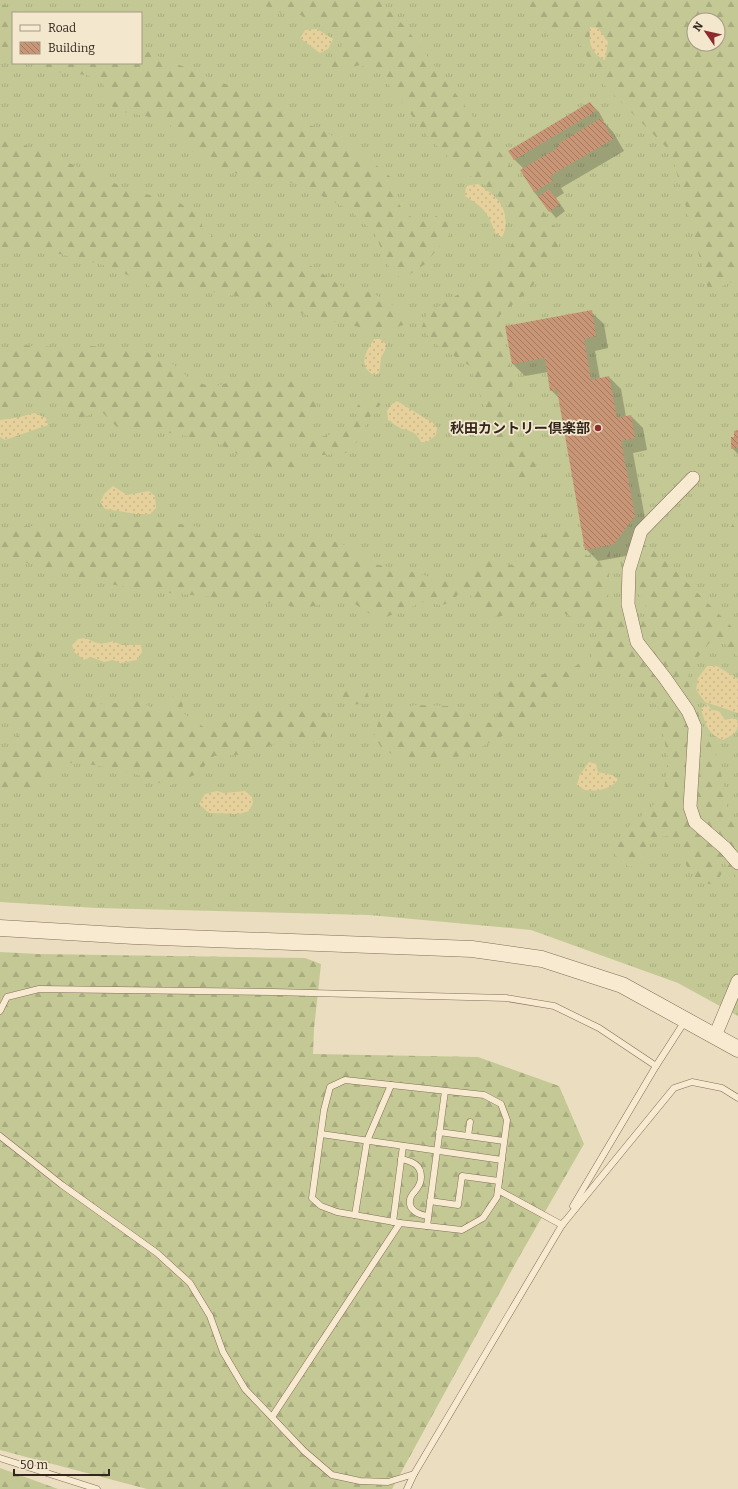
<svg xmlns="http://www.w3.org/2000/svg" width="738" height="1489" font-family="Bitter,'Noto Sans JP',serif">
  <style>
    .grass { fill: url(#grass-tufts); fill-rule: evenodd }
    .forest { fill: url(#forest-firs); fill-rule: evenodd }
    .sand { fill: url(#sand-dots) }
    .shadow { fill: #0003 }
    .building { fill: url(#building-back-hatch) }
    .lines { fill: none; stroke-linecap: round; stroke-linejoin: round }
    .service-casing { stroke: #836e58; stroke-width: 7 }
    .minor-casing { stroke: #836e58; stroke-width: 14 }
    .tertiary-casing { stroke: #836e58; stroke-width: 17 }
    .service { stroke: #f7ead1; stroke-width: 6 }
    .minor { stroke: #f7ead1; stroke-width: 13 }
    .tertiary { stroke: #f7ead1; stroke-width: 16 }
    .poi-dot { fill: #8e2b2f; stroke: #f3e7ce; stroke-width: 1.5 }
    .labels { text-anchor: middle; stroke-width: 3.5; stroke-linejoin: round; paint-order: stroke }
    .poi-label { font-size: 14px; font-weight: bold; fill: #33261c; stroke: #f3e7ce; text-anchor: end }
  </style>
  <defs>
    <pattern id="grass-tufts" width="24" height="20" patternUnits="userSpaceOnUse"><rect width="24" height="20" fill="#c3c894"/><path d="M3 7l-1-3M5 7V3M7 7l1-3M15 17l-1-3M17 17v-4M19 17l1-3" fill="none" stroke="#a8ac7f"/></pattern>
    <pattern id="forest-firs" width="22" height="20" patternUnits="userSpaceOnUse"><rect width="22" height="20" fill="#c3c894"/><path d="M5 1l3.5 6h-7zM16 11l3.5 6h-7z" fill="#a8ac7f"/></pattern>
    <pattern id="sand-dots" width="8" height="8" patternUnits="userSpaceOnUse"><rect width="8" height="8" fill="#e6d19c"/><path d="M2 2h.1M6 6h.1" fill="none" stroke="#c6b386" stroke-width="1.8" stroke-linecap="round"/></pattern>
    <pattern id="building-back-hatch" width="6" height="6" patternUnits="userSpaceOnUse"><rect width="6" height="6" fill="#c89676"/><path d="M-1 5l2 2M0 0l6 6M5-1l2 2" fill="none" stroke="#a37a60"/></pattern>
  </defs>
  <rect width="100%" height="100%" fill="#ebddbf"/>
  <path class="grass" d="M0 0H611L738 228V1016L678 983 531 930 369 915 97 908 0 902ZM13 13H141V63H13Z"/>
  <g class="forest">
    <polygon points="255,0 379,0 406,28 502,155 562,237 548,266 527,292 499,316 513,381 508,422 537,467 521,488 497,445 470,366 438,346 421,329 427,314 473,285 502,263 517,234 506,205 495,192 460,169 427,136 380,73 360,65 336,71 330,65 341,51 342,41 318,23 296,13 281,13"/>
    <path d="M525 0H738V279L709 292 671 152 605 86 568 25 562 32 547 35 528 7ZM694 20H718V44H694Z"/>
    <polygon points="0,4 35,13 13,13 13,53 0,50"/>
    <polygon points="141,49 271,103 286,116 325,131 351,148 370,160 394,180 394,196 406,215 418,219 430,219 441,214 452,223 449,235 425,264 403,279 391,271 374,232 348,209 298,184 229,172 197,157 170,125 155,118 119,111 110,105 103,84 87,75 47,71 33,63 141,63"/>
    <polygon points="0,138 5,138 58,158 132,191 177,201 200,217 203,229 221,243 255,236 299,258 344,288 370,292 387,301 405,314 406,324 383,332 326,320 241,297 190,288 160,293 146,284 111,267 48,251 0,251"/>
    <path d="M15 345 77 348 92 346 147 352 173 364 191 380 212 387 246 378 292 380 311 392 318 408 305 428 317 438C337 433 346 431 360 415L357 406 369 397 381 404 369 418 358 441 346 453 323 455 305 450 291 437 284 438 283 448 298 459 299 470 283 471 241 456 216 442 150 429 117 427 102 412 92 414 78 419 58 404 39 398 0 409V348Z"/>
    <polygon points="738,515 738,546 728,532"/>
    <polygon points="119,521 173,523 299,542 339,542 374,564 409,571 445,581 465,576 477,559 515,566 526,557 531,539 564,530 577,531 587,556 610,551 608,600 637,622 647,615 645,601 623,579 620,558 632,543 650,546 738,633 738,657 725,644 710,642 698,657 687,678 704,731 719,762 727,806 738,828 738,879 718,856 722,873 715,885 699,882 686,865 685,848 670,836 655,837 645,853 642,863 629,867 617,858 614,848 627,828 651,808 664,790 668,759 658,707 635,681 613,667 590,668 547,709 506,734 464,756 421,760 398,758 381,747 374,736 382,711 417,705 448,706 476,719 494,724 502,708 496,686 510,679 568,671 591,656 597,632 577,619 538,602 508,615 486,618 472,596 459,593 452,602 442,605 423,602 379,620 355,604 341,600 304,608 247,600 147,591 84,579 51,568 22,562 0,555 0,527 38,526 91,532"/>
    <polygon points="33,644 39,649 45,667 58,684 78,698 107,705 128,700 142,702 160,713 171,701 176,689 182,693 183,713 205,728 233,720 264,707 315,708 327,714 333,729 328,742 278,742 252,753 236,755 214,756 197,774 168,786 133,773 94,765 62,762 28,791 0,790 0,768 8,754 10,740 23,733 25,723 0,717 0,678 18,663"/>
    <polygon points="351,687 367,692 371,703 350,705 336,695"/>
    <polygon points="0,952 38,954 305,958 321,964 314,1029 313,1054 478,1057 559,1086 584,1144 519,1257 392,1489 147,1489 0,1450"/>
    <polygon points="0,1468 58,1489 0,1489"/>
  </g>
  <g class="sand">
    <path d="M590 27 598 28 608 42 605 60C590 53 589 43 590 27Z"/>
    <polygon points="317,29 333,39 328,49 320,53 300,38 305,30"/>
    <path d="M478 184C483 188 489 191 493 195 505 205 510 224 502 237L495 233C488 212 484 208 465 196L466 186Z"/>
    <path d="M374 339H380L386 344C386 353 382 353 381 359 380 364 380 368 379 373L374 375C357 366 366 352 374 339Z"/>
    <path d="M397 401 433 423 437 428 436 435 427 442H421C416 432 413 432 403 429 398 428 393 423 388 420L387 411 391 405Z"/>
    <polygon points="34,413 46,418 48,425 5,440 0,437 0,420 20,417"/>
    <polygon points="113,486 127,495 149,491 155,496 156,508 150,514 137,514 105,509 100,502 105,493"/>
    <path d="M86 638C96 644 102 645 113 641L122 645H141L142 652 137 660 120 663 113 660 104 662 91 657 84 660 74 652 72 645 78 639Z"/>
    <polygon points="707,666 717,666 738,679 738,713 705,702 696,690 698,678"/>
    <path d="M707 704 712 710 719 711 725 720 734 718 738 721C738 734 733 734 723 740 707 733 706 725 701 709Z"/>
    <path d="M589 762 596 764 598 772 612 775 618 779C613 789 596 792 585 790 583 789 579 786 577 785L579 776Z"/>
    <polygon points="217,791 224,793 245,791 252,797 253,803 249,811 239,814 209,813 199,804 205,794"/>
  </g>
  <g class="shadow">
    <polygon points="590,103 599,112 604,121 603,121 613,132 624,151 561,188 564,193 556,198 565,211 556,218 534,192 524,169 515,160 510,152"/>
    <polygon points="591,312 604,324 608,348 595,351 600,379 609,377 621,389 626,417 631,416 643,428 647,450 633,453 647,529 626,556 598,561 586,549 559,398 551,390 548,372 525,376 513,364"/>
    <polygon points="738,431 738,454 732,448"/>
  </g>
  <g class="building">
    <polygon points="590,102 596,111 514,160 508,151"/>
    <polygon points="601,118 613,139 550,176 553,181 534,192 520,170 559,147 558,144"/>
    <polygon points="549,189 560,204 549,212 538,197"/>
    <polygon points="592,310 596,336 584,339 591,380 609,376 617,418 631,415 635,438 621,441 635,516 614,544 585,550 557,390 550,391 545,358 512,364 505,326"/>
    <polygon points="738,430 738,448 731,449 731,437 734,437 734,431"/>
  </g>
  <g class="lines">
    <defs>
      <g id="service">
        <polyline points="0,1011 7,997 39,989 273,992 506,998 554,1006 599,1028 656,1066"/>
        <polygon points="345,1080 484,1095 501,1104 507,1120 497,1197 483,1218 462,1230 400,1223 337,1212 321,1206 312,1198 324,1110 330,1087"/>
        <polyline points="439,1132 504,1141"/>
        <polyline points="321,1134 502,1160"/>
        <polyline points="0,1136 62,1185 157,1253 190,1283 210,1316 223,1352 245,1389 304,1451 332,1475 360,1481 388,1482 414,1474"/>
        <polyline points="468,1136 470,1122"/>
        <path d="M401 1159C405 1160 410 1161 413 1163 422 1167 423 1179 418 1187 416 1191 410 1195 410 1200 408 1211 420 1215 428 1216"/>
        <polyline points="498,1190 562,1225 564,1222"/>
        <polyline points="430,1201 458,1205 462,1176 499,1181"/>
        <polyline points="573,1206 656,1066 685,1021"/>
        <polyline points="355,1215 367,1141 391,1085"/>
        <polyline points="393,1222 403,1146"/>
        <polyline points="427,1226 445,1091"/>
        <polyline points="272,1417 400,1223"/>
        <polyline points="0,1458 97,1489"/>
        <polyline points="407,1489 414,1474 562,1225 674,1088 692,1082 722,1088 738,1098"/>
      </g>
      <g id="minor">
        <polyline points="693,478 641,531 629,570 628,604 637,642 665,678 688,711 695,727 690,807 695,822 725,848 738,863"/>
        <polyline points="715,1036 738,981"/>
      </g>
      <polyline id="tertiary" points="0,928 134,936 472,949 542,959 622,985 738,1049"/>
    </defs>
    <use href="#service" class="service-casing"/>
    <use href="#minor" class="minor-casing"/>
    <use href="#tertiary" class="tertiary-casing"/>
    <use href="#service" class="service"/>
    <use href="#minor" class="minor"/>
    <use href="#tertiary" class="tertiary"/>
  </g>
  <circle class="poi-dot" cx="598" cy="428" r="4"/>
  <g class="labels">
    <g class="poi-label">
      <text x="590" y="433">秋田カントリー倶楽部</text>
    </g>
  </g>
  <rect x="12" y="12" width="130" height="52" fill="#f3e7ce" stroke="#a69a87"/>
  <rect x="20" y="25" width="20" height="6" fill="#f7ead1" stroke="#a69a87"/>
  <text x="48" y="32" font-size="12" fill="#33261c">Road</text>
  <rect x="20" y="42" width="20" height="12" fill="url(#building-back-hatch)" stroke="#a69a87"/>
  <text x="48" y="52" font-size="12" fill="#33261c">Building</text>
  <g transform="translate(706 32) rotate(304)"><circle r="19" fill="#f3e7ce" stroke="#a69a87"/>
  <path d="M0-3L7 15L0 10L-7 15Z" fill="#8e2b2f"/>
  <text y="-6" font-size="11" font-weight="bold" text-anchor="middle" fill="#33261c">N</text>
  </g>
  <path d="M14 1469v6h95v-6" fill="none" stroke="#33261c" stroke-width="2"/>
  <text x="20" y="1469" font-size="12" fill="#33261c" stroke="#f3e7ce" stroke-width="3" paint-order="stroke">50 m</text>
</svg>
